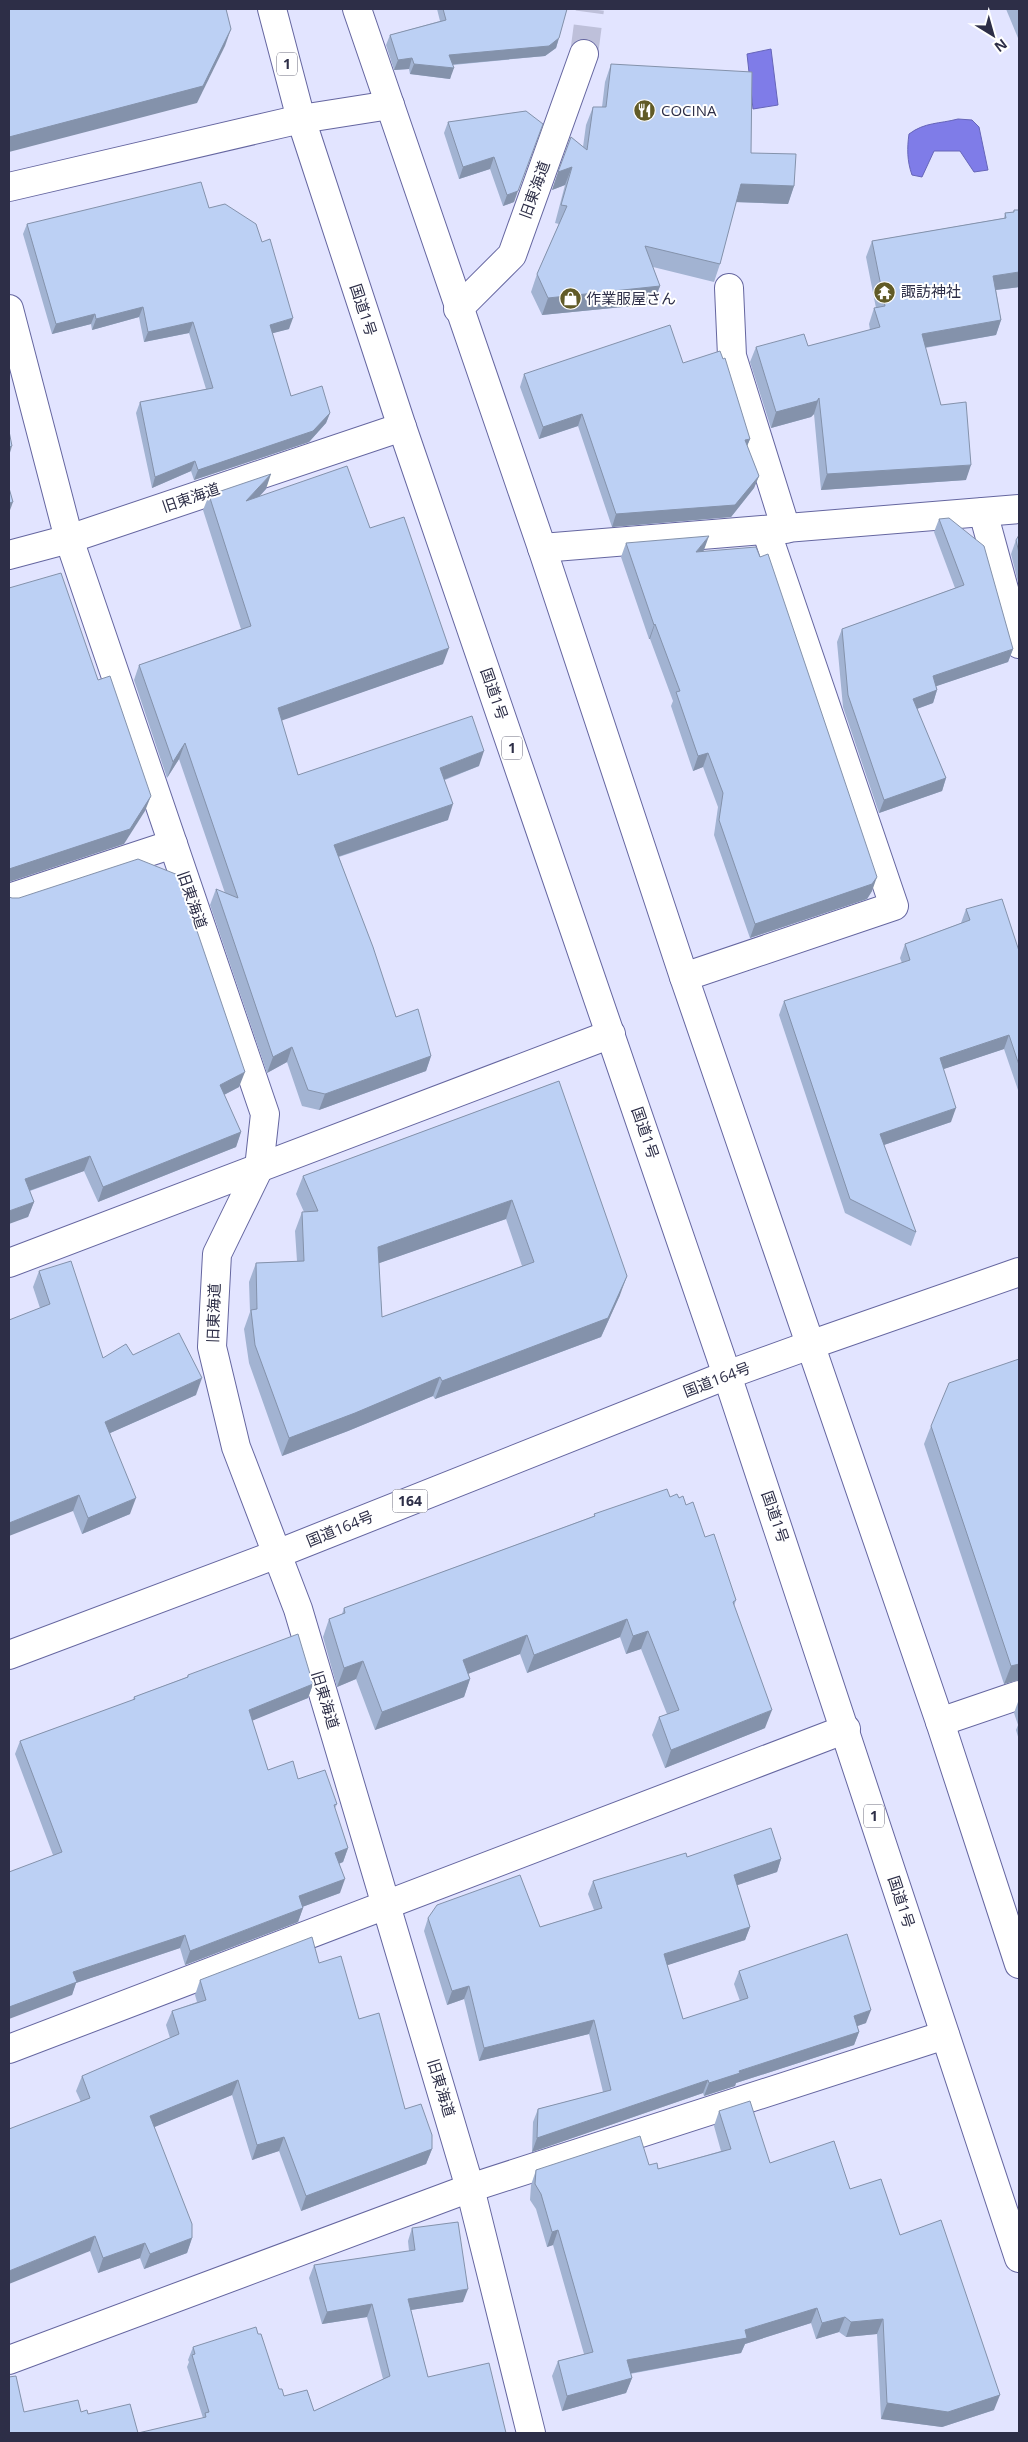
<svg xmlns="http://www.w3.org/2000/svg" width="1028" height="2442" font-family="'Open Sans','Noto Sans JP',sans-serif">
  <style>
    .water { fill: #7f7ce8; stroke: #6665b8 }
    .lines { fill: none; stroke-linecap: round; stroke-linejoin: round }
    .pedestrian-tunnel { stroke: #bec0da; stroke-width: 28; stroke-dasharray: 28 14; stroke-linecap: butt }
    .minor-casing { stroke: #6566a0; stroke-width: 30 }
    .tertiary-casing { stroke: #6566a0; stroke-width: 30 }
    .trunk-casing { stroke: #6566a0; stroke-width: 30 }
    .minor { stroke: #fff; stroke-width: 28 }
    .tertiary { stroke: #fff; stroke-width: 28 }
    .trunk { stroke: #fff; stroke-width: 28 }
    .wall { fill: #a2b3d2; fill-rule: evenodd }
    .shaded-wall { fill: #8492ab }
    .building { fill: #bcd0f4; stroke: #8492ab; fill-rule: evenodd }
    .labels { text-anchor: middle; stroke-width: 4; stroke-linejoin: round; paint-order: stroke }
    .shield { fill: #fff; stroke: #6c6d7e; stroke-width: 1 }
    .shield-label { font-size: 14px; font-weight: bold; fill: #2d2e47 }
    .poi-label { font-size: 15px; fill: #2d2e47; stroke: #fff; text-anchor: start }
    .street-label { font-size: 15px; fill: #2d2e47; stroke: #fff }
  </style>
  <rect width="100%" height="100%" fill="#e2e4ff"/>
  <g class="water">
    <polygon points="771,49 778,105 753,109 747,54"/>
    <path d="M958 119 972 120 979 127 988 170 974 172 960 151H934L922 177 912 175C907 161 907 148 909 134 925 122 939 124 958 119Z"/>
  </g>
  <g class="lines">
    <polyline class="pedestrian-tunnel" points="584,54 590,9"/>
    <defs>
      <g id="minor">
        <polyline points="729,288 732,356 786,529"/>
        <polyline points="9,309 69,539 265,1114 259,1168 217,1254 212,1347 236,1447 298,1609 470,2188 531,2433"/>
        <polyline points="458,309 512,255 584,54"/>
        <polyline points="983,512 1019,644"/>
        <polyline points="542,548 1019,509"/>
        <polyline points="9,555 69,539 402,427"/>
        <polyline points="9,898 173,844"/>
        <polyline points="684,977 894,906 766,530"/>
        <polyline points="9,1263 611,1034"/>
        <polyline points="940,1722 1019,1695"/>
        <polyline points="9,2049 846,1729"/>
        <polyline points="9,2360 470,2188 945,2035"/>
      </g>
      <g id="tertiary">
        <polyline points="9,187 301,119 390,105"/>
        <polyline points="810,1345 1019,1272"/>
      </g>
      <g id="trunk">
        <polyline points="272,9 301,119 402,427 727,1375 1019,2258"/>
        <polyline points="357,9 542,548 684,977 940,1722 1019,1964"/>
        <polyline points="9,1655 277,1554 727,1375 810,1345"/>
      </g>
    </defs>
    <use href="#minor" class="minor-casing"/>
    <use href="#tertiary" class="tertiary-casing"/>
    <use href="#trunk" class="trunk-casing"/>
    <use href="#minor" class="minor"/>
    <use href="#tertiary" class="tertiary"/>
    <use href="#trunk" class="trunk"/>
  </g>
  <g class="wall">
    <polygon points="437,9 567,9 556,48 545,56 453,65 450,79 410,74 409,69 394,70 386,45 390,35 440,21"/>
    <polygon points="1006,9 1019,9 1019,37 1018,38"/>
    <polygon points="611,64 751,153 794,186 788,204 736,202 720,264 714,282 653,267 660,286 653,304 542,315 531,292 537,274 559,224 555,223 565,185 552,190 571,137 583,147 586,125 593,107 602,107 605,82"/>
    <polygon points="526,111 514,202 503,206 490,169 459,179 444,133 448,122"/>
    <polygon points="209,208 289,329 272,333 291,396 330,413 326,423 309,442 194,480 191,471 152,488 136,413 140,402 206,389 189,333 144,342 139,317 92,330 91,324 52,334 23,234 27,224"/>
    <polygon points="1014,210 1019,210 1019,287 996,290 1001,320 996,335 925,348 941,405 966,480 821,490 814,414 811,417 771,428 750,362 756,347 808,346 870,330 869,324 874,308 876,308 866,257 872,241 1004,218 1005,213 1013,212"/>
    <polygon points="683,363 750,439 747,446 759,476 754,488 731,517 612,527 578,426 539,439 520,387 524,374"/>
    <polygon points="266,489 259,497 370,528 443,664 281,720 298,775 479,766 445,780 448,820 339,857 396,1017 431,1056 426,1071 319,1110 302,1106 287,1062 267,1073 210,905 216,889 225,893 179,759 167,778 134,680 139,665 241,629 203,510 209,495"/>
    <polygon points="939,519 1013,649 1008,662 936,686 937,690 933,703 917,709 946,778 942,791 879,813 843,707 837,642 842,629 955,588 934,532"/>
    <polygon points="1019,535 1019,586 1011,554 1016,540"/>
    <polygon points="626,543 704,550 703,552 872,891 867,899 750,938 714,835 718,807 703,767 693,771 671,706 673,701 650,639 649,639 621,557"/>
    <polygon points="9,897 239,1087 224,1095 241,1132 236,1147 98,1202 84,1171 30,1191 34,1202 28,1217"/>
    <polygon points="966,909 1019,951 1019,1093 1004,1049 943,1069 951,1122 884,1145 916,1232 911,1246 845,1213 779,1015 784,1001 902,963 900,958 905,944 961,923"/>
    <path d="M559 1081 620 1295 601 1337 435 1399 433 1396 348 1431 282 1456 249 1363 244 1329 250 1312 249 1282 256 1263 297 1261 295 1231 302 1212H304L296 1194 303 1176ZM506 1219 522 1266 382 1317 379 1263Z"/>
    <polygon points="39,1271 103,1358 133,1355 196,1395 110,1433 130,1514 82,1534 73,1511 40,1308 33,1287"/>
    <polygon points="1019,1359 1019,1680 1004,1684 924,1444 931,1426"/>
    <polygon points="670,1497 679,1498 686,1505 705,1537 736,1600 734,1606 765,1728 665,1768 652,1735 659,1717 667,1714 641,1649 626,1654 620,1637 527,1673 520,1654 468,1674 470,1679 464,1697 375,1730 356,1679 337,1687 323,1637 329,1619 342,1614 344,1608 594,1516 594,1514"/>
    <polygon points="188,1675 313,1684 308,1698 252,1720 268,1770 298,1779 337,1804 335,1808 348,1848 343,1862 339,1864 340,1893 302,1907 303,1908 298,1922 185,1965 180,1948 76,1983 72,1995 53,1855 15,1754 20,1741 133,1700 134,1697 187,1677"/>
    <polygon points="1019,1699 1019,1740 1016,1730 1018,1725 1014,1713"/>
    <polygon points="687,1857 781,1859 777,1872 737,1885 750,1927 745,1940 667,1965 683,2019 740,2001 734,1984 739,1971 866,2023 857,2026 859,2032 854,2045 736,2083 735,2086 704,2096 703,2093 532,2152 533,2122 538,2109 603,2092 589,2034 479,2061 464,1999 447,2005 424,1931 428,1918 540,1927 594,1910 588,1894 593,1881"/>
    <polygon points="319,1963 359,2019 405,2109 432,2149 426,2164 301,2211 279,2151 252,2160 232,2095 154,2127 192,2238 187,2253 144,2269 140,2258 98,2273 90,2251 81,2102 76,2091 82,2076 170,2038 166,2025 172,2011 197,2002 195,1995 200,1980"/>
    <polygon points="719,2111 770,2163 850,2189 900,2235 994,2410 942,2427 881,2419 877,2334 846,2337 839,2332 816,2339 811,2323 745,2344 741,2353 630,2374 632,2378 626,2393 562,2411 552,2376 558,2361 584,2354 553,2245 547,2247 536,2209 530,2200 531,2185 536,2170 649,2165 658,2169 721,2151 714,2126"/>
    <polygon points="412,2228 463,2302 411,2310 428,2377 506,2433 203,2418 187,2367 189,2362 188,2360 193,2347 279,2389 284,2396 314,2411 383,2379 367,2317 322,2324 309,2278 314,2265 409,2251 408,2241"/>
  </g>
  <g class="shaded-wall">
    <polygon points="231,29 225,46 197,103 9,152 9,137"/>
    <polygon points="559,38 556,48 545,56 446,65 449,55"/>
    <polygon points="412,58 409,69 394,70 398,60"/>
    <polygon points="414,64 454,68 450,79 410,74"/>
    <polygon points="494,157 490,169 459,179 463,167"/>
    <polygon points="572,167 565,185 552,190 558,172"/>
    <polygon points="741,184 794,186 788,204 734,202"/>
    <polygon points="518,191 514,202 503,206 507,195"/>
    <polygon points="1019,272 1019,287 987,291 993,276"/>
    <polygon points="660,286 653,304 542,315 548,298"/>
    <polygon points="143,307 139,317 92,330 96,319"/>
    <polygon points="95,314 91,324 52,334 56,324"/>
    <polygon points="293,318 289,329 266,335 270,325"/>
    <polygon points="1001,320 996,335 916,349 922,334"/>
    <polygon points="193,322 189,333 144,342 148,332"/>
    <polygon points="819,398 814,414 811,417 771,428 776,412"/>
    <polygon points="330,413 326,423 309,442 194,480 198,470"/>
    <polygon points="582,414 578,426 539,439 543,427"/>
    <polygon points="750,439 745,451 745,440"/>
    <polygon points="12,446 9,456 9,447"/>
    <polygon points="195,461 191,471 152,488 155,477"/>
    <polygon points="971,465 966,480 821,490 827,474"/>
    <polygon points="271,474 266,489 240,517 246,501"/>
    <polygon points="759,476 754,488 731,517 612,527 616,514"/>
    <polygon points="13,502 9,513 9,503"/>
    <polygon points="709,536 704,550 691,566 696,552"/>
    <polygon points="655,624 650,639 649,639 654,625"/>
    <polygon points="449,648 443,664 272,724 278,708"/>
    <polygon points="1013,649 1008,662 928,689 933,676"/>
    <polygon points="937,690 933,703 908,712 913,699"/>
    <polygon points="185,743 179,759 167,778 173,762"/>
    <polygon points="484,751 479,766 435,783 440,768"/>
    <polygon points="708,753 703,767 693,771 698,756"/>
    <polygon points="946,778 942,791 879,813 884,800"/>
    <polygon points="151,796 145,811 124,844 9,882 9,869"/>
    <polygon points="453,804 448,820 328,860 334,845"/>
    <polygon points="877,877 872,891 867,899 750,938 755,924"/>
    <polygon points="1009,1035 1004,1049 935,1072 940,1058"/>
    <polygon points="292,1047 287,1062 267,1073 273,1057"/>
    <polygon points="431,1056 426,1071 319,1110 325,1094"/>
    <polygon points="245,1072 239,1087 214,1100 220,1085"/>
    <polygon points="956,1108 951,1122 875,1148 880,1134"/>
    <polygon points="241,1132 236,1147 98,1202 103,1187"/>
    <polygon points="90,1156 84,1171 20,1194 25,1179"/>
    <polygon points="512,1200 506,1219 371,1266 378,1247"/>
    <polygon points="34,1202 28,1217 9,1224 9,1211"/>
    <polygon points="627,1276 620,1295 601,1337 435,1399 442,1381"/>
    <polygon points="440,1377 433,1396 348,1431 282,1456 289,1438"/>
    <polygon points="202,1378 196,1395 99,1438 105,1422"/>
    <polygon points="79,1495 73,1511 9,1536 9,1523"/>
    <polygon points="136,1498 130,1514 82,1534 88,1518"/>
    <polygon points="627,1619 620,1637 527,1673 534,1655"/>
    <polygon points="648,1631 641,1649 626,1654 633,1636"/>
    <polygon points="527,1635 520,1654 457,1678 463,1660"/>
    <polygon points="363,1661 356,1679 337,1687 344,1668"/>
    <polygon points="1019,1664 1019,1680 1004,1684 1011,1666"/>
    <polygon points="470,1679 464,1697 375,1730 382,1712"/>
    <polygon points="313,1684 308,1698 244,1724 249,1710"/>
    <polygon points="772,1710 765,1728 665,1768 671,1750"/>
    <polygon points="348,1848 343,1862 330,1867 335,1853"/>
    <polygon points="781,1859 777,1872 729,1888 734,1875"/>
    <polygon points="345,1879 340,1893 294,1910 299,1896"/>
    <polygon points="303,1908 298,1922 185,1965 190,1951"/>
    <polygon points="750,1927 745,1940 659,1968 664,1954"/>
    <polygon points="185,1935 180,1948 76,1983 72,1995 9,2019 9,2007 73,1972"/>
    <polygon points="469,1986 464,1999 447,2005 452,1991"/>
    <polygon points="871,2010 866,2023 849,2029 854,2016"/>
    <polygon points="594,2020 589,2034 479,2061 484,2048"/>
    <polygon points="859,2032 854,2045 736,2083 735,2086 704,2096 709,2083 739,2071"/>
    <polygon points="238,2080 232,2095 145,2131 150,2116"/>
    <polygon points="708,2080 703,2093 532,2152 537,2138"/>
    <polygon points="284,2137 279,2151 252,2160 257,2145"/>
    <polygon points="432,2149 426,2164 301,2211 306,2196"/>
    <polygon points="558,2230 553,2245 547,2247 552,2232"/>
    <polygon points="95,2236 90,2251 9,2284 9,2271"/>
    <polygon points="192,2238 187,2253 144,2269 150,2254"/>
    <polygon points="145,2243 140,2258 98,2273 103,2258"/>
    <polygon points="468,2289 463,2302 404,2311 408,2299"/>
    <polygon points="372,2304 367,2317 322,2324 327,2312"/>
    <polygon points="817,2308 811,2323 745,2344 741,2353 621,2375 627,2360 745,2330"/>
    <polygon points="845,2317 839,2332 816,2339 822,2323"/>
    <polygon points="883,2319 877,2334 846,2337 851,2322"/>
    <polygon points="632,2378 626,2393 562,2411 567,2396"/>
    <polygon points="1000,2395 994,2410 942,2427 881,2419 887,2403"/>
  </g>
  <g class="building">
    <polygon points="9,9 226,9 231,29 203,86 9,137"/>
    <polygon points="443,9 567,9 559,38 549,46 449,55 454,68 414,64 412,58 398,60 390,35 446,20"/>
    <polygon points="611,64 752,72 751,153 796,154 794,186 741,184 720,264 645,246 660,286 548,298 537,274 567,206 561,205 572,167 558,172 571,137 587,150 593,107 606,107"/>
    <polygon points="526,111 543,124 518,191 507,195 494,157 463,167 448,122"/>
    <polygon points="201,182 209,208 225,204 256,224 262,242 270,239 293,318 270,325 291,396 322,386 330,413 313,431 198,470 195,461 155,477 140,402 213,388 193,322 148,332 143,307 96,319 95,314 56,324 27,224"/>
    <polygon points="1014,210 1019,210 1019,272 993,276 1001,320 922,334 941,405 966,402 971,465 827,474 819,398 817,401 776,412 756,347 804,334 808,346 880,327 874,308 885,306 872,241 1006,218 1005,213 1014,212"/>
    <polygon points="670,325 683,363 720,351 723,359 725,358 750,439 745,440 759,476 735,505 616,514 582,414 543,427 524,374"/>
    <polygon points="9,431 12,446 9,447"/>
    <polygon points="347,466 370,528 404,517 449,648 278,708 298,775 472,716 484,751 440,768 453,804 334,845 373,947 396,1017 418,1009 431,1056 325,1094 308,1090 292,1047 273,1057 216,889 238,898 185,743 173,762 139,665 251,626 209,495 271,474 246,501"/>
    <polygon points="9,488 13,502 9,503"/>
    <polygon points="949,518 984,546 1013,649 933,676 937,690 913,699 946,778 884,800 848,695 842,629 964,585 939,519"/>
    <polygon points="1019,535 1019,553 1016,540"/>
    <polygon points="709,536 696,552 756,547 760,557 768,554 877,877 872,884 755,924 719,820 723,793 708,753 698,756 676,692 680,691 655,624 654,625 626,543"/>
    <polygon points="61,573 98,680 110,676 151,796 130,829 9,869 9,588"/>
    <polygon points="138,859 178,875 245,1072 220,1085 241,1132 103,1187 90,1156 25,1179 34,1202 9,1211 9,897 12,898 19,898"/>
    <polygon points="1002,899 1019,951 1019,1065 1009,1035 940,1058 956,1108 880,1134 916,1232 850,1199 784,1001 910,960 905,944 970,920 966,909"/>
    <path d="M559 1081 627 1276 608 1318 442 1381 440 1377 355 1413 289 1438 255 1345 251 1310 257 1309 256 1263 304 1261 302 1212 318 1211 303 1176ZM512 1200 534 1262 382 1317 378 1247Z"/>
    <polygon points="71,1261 103,1358 126,1344 133,1355 179,1333 202,1378 105,1422 136,1498 88,1518 79,1495 9,1523 9,1320 50,1304 39,1271"/>
    <polygon points="1019,1359 1019,1664 1011,1666 931,1426 949,1383"/>
    <polygon points="667,1489 670,1497 677,1494 679,1498 683,1496 686,1505 693,1502 705,1537 714,1534 736,1600 733,1602 772,1710 671,1750 659,1717 679,1710 648,1631 633,1636 627,1619 534,1655 527,1635 463,1660 470,1679 382,1712 363,1661 344,1668 329,1619 345,1613 344,1608 595,1516 594,1514"/>
    <polygon points="298,1634 313,1684 249,1710 268,1770 293,1761 298,1779 325,1770 337,1804 334,1805 348,1848 335,1853 345,1879 299,1896 303,1908 190,1951 185,1935 73,1972 77,1982 9,2007 9,1872 62,1852 20,1741 135,1699 134,1697 188,1677 188,1675"/>
    <polygon points="771,1828 781,1859 734,1875 750,1927 664,1954 683,2019 748,1998 739,1971 847,1934 871,2010 854,2016 859,2032 739,2071 740,2073 709,2083 708,2080 537,2138 538,2109 611,2090 594,2020 484,2048 469,1986 452,1991 428,1918 437,1905 520,1875 540,1927 602,1908 593,1881 686,1853 687,1857"/>
    <polygon points="312,1937 319,1963 341,1956 359,2019 379,2013 405,2109 421,2104 432,2135 432,2149 306,2196 284,2137 257,2145 238,2080 150,2116 192,2224 192,2238 150,2254 145,2243 103,2258 95,2236 9,2271 9,2129 90,2098 82,2076 179,2034 172,2011 206,2000 200,1980"/>
    <polygon points="750,2101 770,2163 834,2141 850,2189 881,2179 900,2235 941,2220 1000,2395 948,2412 887,2403 883,2319 851,2322 845,2317 822,2323 817,2308 745,2330 747,2338 627,2360 632,2378 567,2396 558,2361 593,2352 558,2230 552,2232 541,2194 535,2184 536,2170 640,2136 649,2165 657,2163 658,2169 731,2149 719,2111"/>
    <polygon points="458,2222 468,2289 408,2299 428,2377 489,2363 506,2433 138,2433 206,2417 205,2413 209,2412 192,2355 195,2354 193,2347 256,2327 258,2334 261,2334 279,2389 282,2389 284,2396 307,2390 314,2411 390,2376 372,2304 327,2312 314,2265 415,2250 412,2228"/>
    <polygon points="16,2376 24,2412 78,2400 81,2412 87,2410 88,2414 130,2404 138,2433 9,2433 9,2377"/>
  </g>
  <defs>
    <symbol id="restaurant-disc" viewBox="-11 -11 22 22"><circle r="9.5" fill="#615b27" stroke="#fff"/><path d="M-5-6h1v4h1v-4h1v4h1v-4h1v5L-1.5 .5V6h-2V.5L-5-1ZM5-6V6H3V1.5H1.5Q1.5-4 5-6Z" fill="#fff"/></symbol>
    <symbol id="temple-disc" viewBox="-11 -11 22 22"><circle r="9.5" fill="#615b27" stroke="#fff"/><path d="M0-6L5-2H3V0L6.5 2.5H4V6H1.5V3h-3V6H-4V2.5H-6.5L-3 0V-2H-5Z" fill="#fff"/></symbol>
    <symbol id="shop-disc" viewBox="-11 -11 22 22"><circle r="9.5" fill="#615b27" stroke="#fff"/><path d="M-5-2.5h2.3a2.7 3.5 0 0 1 5.4 0H5L5.5 6h-11ZM-1.5-2.5h3a1.5 2.3 0 0 0-3 0Z" fill="#fff"/></symbol>
  </defs>
  <g fill-rule="evenodd">
    <use href="#restaurant-disc" x="632" y="98" width="25" height="25"/>
    <use href="#temple-disc" x="872" y="280" width="25" height="25"/>
    <use href="#shop-disc" x="558" y="286" width="25" height="25"/>
  </g>
  <g class="labels">
    <g class="shield">
      <rect x="277" y="52.5" width="20" height="23" rx="4"/>
      <rect x="502" y="736.5" width="20" height="23" rx="4"/>
      <rect x="392.5" y="1489.5" width="35" height="23" rx="4"/>
      <rect x="864" y="1804.5" width="20" height="23" rx="4"/>
    </g>
    <g class="shield-label">
      <text x="287" y="69">1</text>
      <text x="512" y="753">1</text>
      <text x="410" y="1506">164</text>
      <text x="874" y="1821">1</text>
    </g>
    <g class="poi-label">
      <text x="661" y="116">COCINA</text>
      <text x="901" y="297">諏訪神社</text>
      <text x="586" y="304">作業服屋さん</text>
    </g>
    <g class="street-label">
      <text transform="translate(535 190) rotate(-70)" y="5">旧東海道</text>
      <text transform="translate(363 310) rotate(72)" y="5">国道1号</text>
      <text transform="translate(191 498) rotate(-19)" y="5">旧東海道</text>
      <text transform="translate(494 694) rotate(71)" y="5">国道1号</text>
      <text transform="translate(192 900) rotate(71)" y="5">旧東海道</text>
      <text transform="translate(645 1133) rotate(71)" y="5">国道1号</text>
      <text transform="translate(214 1313) rotate(-88)" y="5">旧東海道</text>
      <text transform="translate(717 1380) rotate(-21)" y="5">国道164号</text>
      <text transform="translate(775 1517) rotate(71)" y="5">国道1号</text>
      <text transform="translate(340 1529) rotate(-22)" y="5">国道164号</text>
      <text transform="translate(325 1700) rotate(73)" y="5">旧東海道</text>
      <text transform="translate(901 1902) rotate(72)" y="5">国道1号</text>
      <text transform="translate(441 2088) rotate(73)" y="5">旧東海道</text>
    </g>
  </g>
  <rect width="1028" height="2442" fill="none" stroke="#2d2e47" stroke-width="20"/>
  <g transform="translate(993 35) rotate(143)" stroke="#ffffff" stroke-width="4" paint-order="stroke">
  <path d="M0-4L9 19L0 12L-9 19Z" fill="#2d2e47"/>
  <text y="-8" font-size="14" font-weight="bold" text-anchor="middle" fill="#2d2e47">N</text>
  </g>
</svg>
